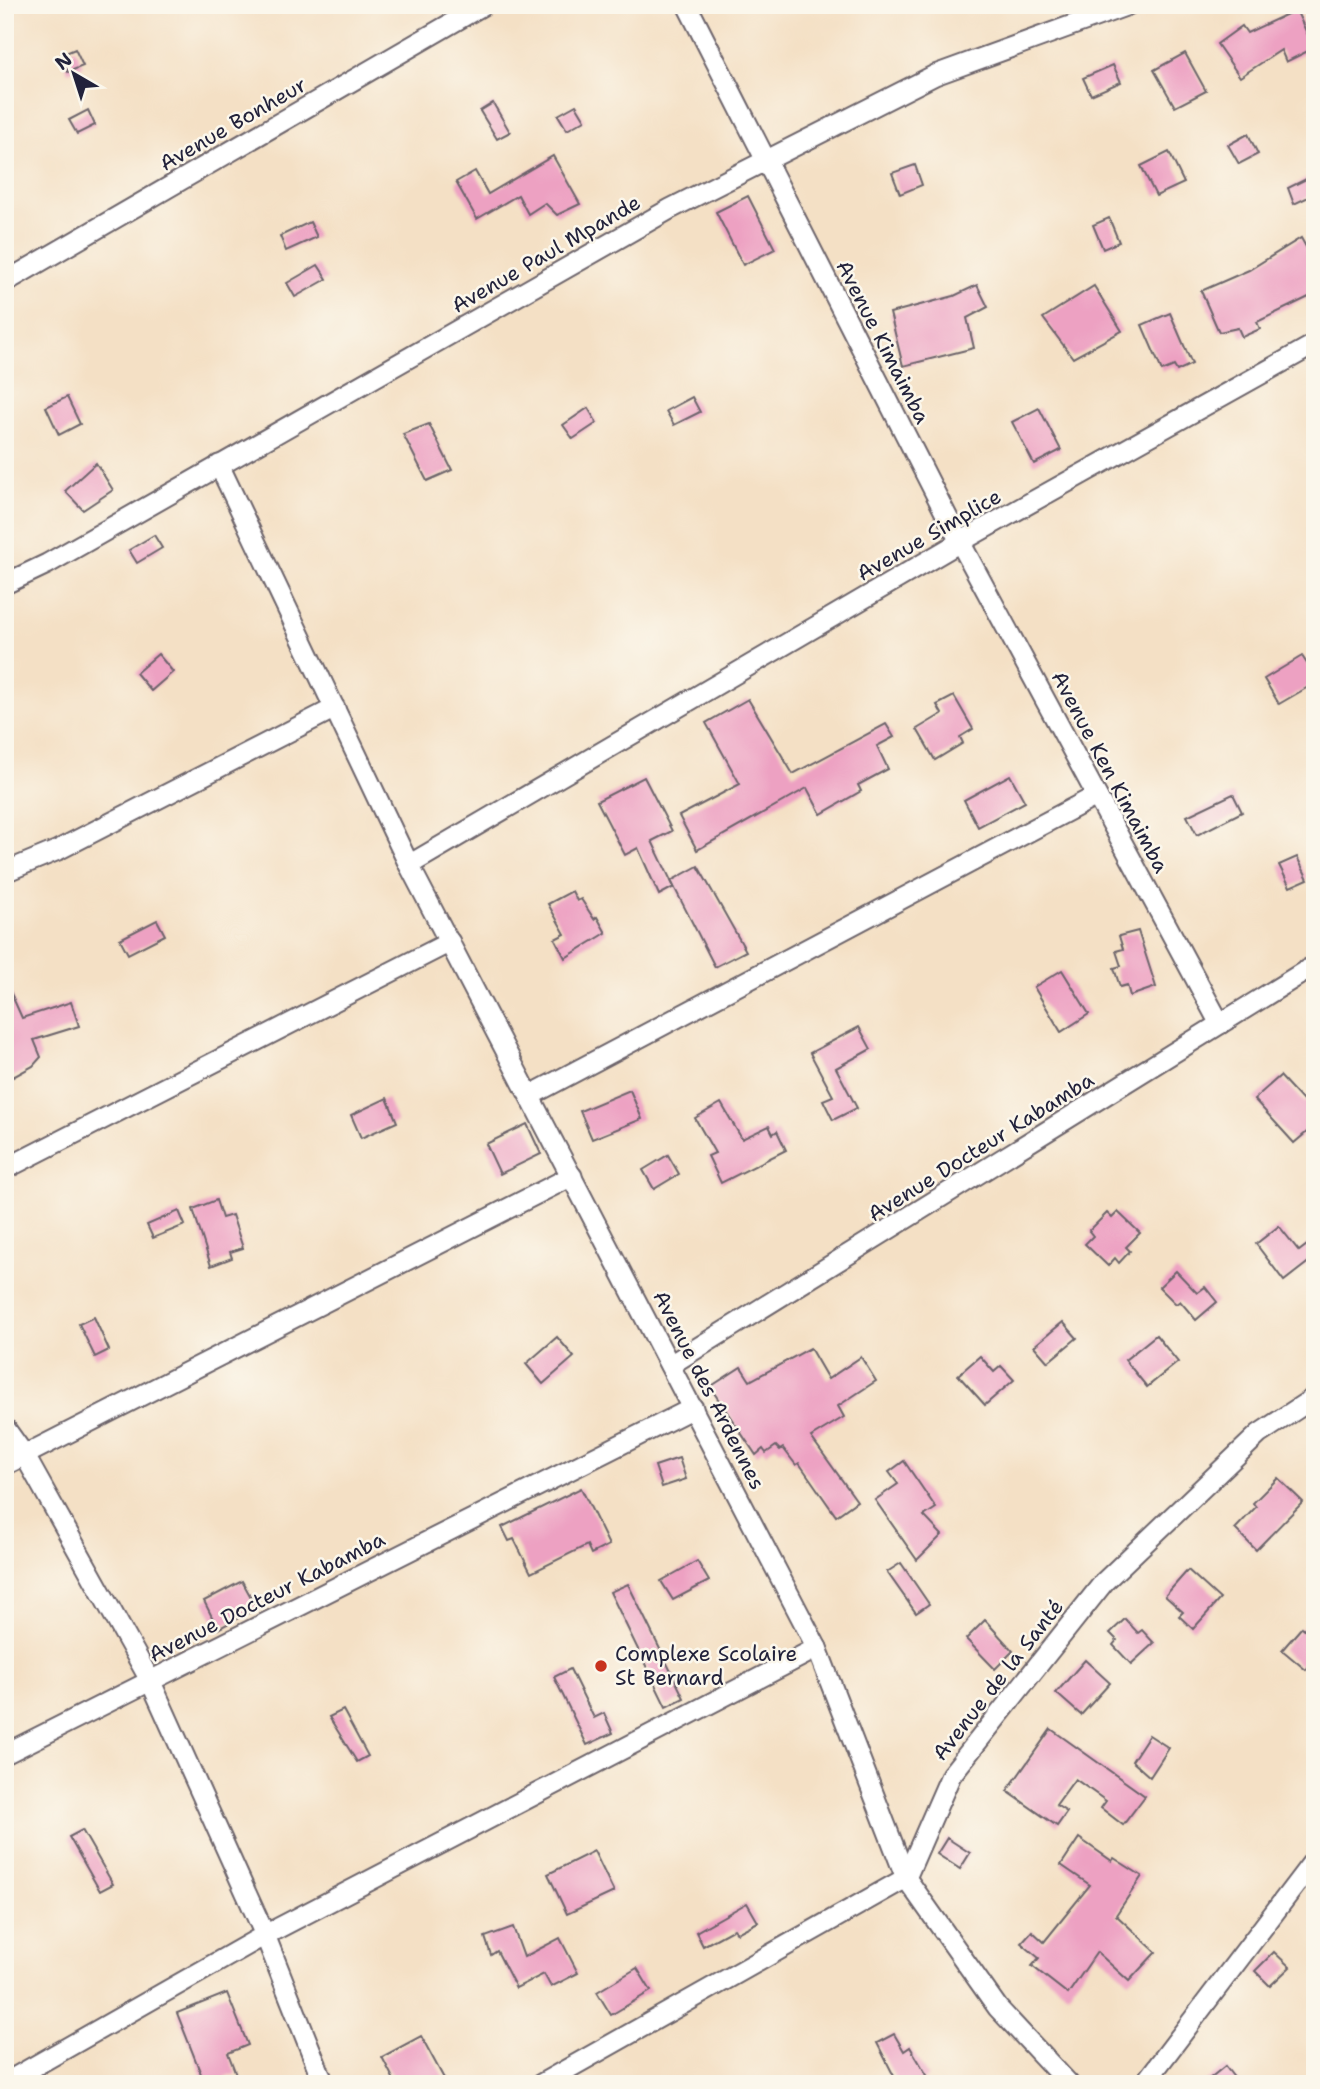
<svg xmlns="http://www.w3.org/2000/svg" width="1320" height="2089" font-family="'Shantell Sans',sans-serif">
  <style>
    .building { fill: #eda1c2 }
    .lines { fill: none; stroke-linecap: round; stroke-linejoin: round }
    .minor-casing { stroke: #6c646b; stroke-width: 23 }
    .minor { stroke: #fff; stroke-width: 19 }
    .poi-dot { fill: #c8321e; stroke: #fbf7ec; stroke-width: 2.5 }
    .labels { text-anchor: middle; stroke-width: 5; stroke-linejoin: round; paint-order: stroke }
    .street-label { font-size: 21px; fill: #22223b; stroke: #fbf7ec }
    .poi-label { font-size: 21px; fill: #22223b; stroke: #fbf7ec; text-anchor: start }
  </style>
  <rect width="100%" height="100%" fill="#fbf7ec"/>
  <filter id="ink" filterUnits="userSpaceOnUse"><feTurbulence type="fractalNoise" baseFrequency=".0143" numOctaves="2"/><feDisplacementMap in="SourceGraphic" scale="14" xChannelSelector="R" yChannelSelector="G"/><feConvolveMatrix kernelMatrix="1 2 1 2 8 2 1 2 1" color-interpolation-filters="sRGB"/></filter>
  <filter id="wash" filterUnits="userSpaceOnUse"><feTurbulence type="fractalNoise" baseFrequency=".00686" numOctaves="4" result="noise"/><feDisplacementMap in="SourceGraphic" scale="28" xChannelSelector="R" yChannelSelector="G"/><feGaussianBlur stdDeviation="1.57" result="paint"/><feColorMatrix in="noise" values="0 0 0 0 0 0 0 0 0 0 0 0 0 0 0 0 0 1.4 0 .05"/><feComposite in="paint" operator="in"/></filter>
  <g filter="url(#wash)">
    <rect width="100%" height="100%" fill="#f4e0c5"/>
    <g id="blocks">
      <g class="building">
        <polygon points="1296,10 1314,48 1286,62 1281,50 1240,77 1217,44 1242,26 1247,33"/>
        <polygon points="75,49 83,66 68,72 61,55"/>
        <polygon points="1185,53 1206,91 1175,107 1154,70"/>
        <polygon points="1113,65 1121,82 1091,95 1083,78"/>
        <polygon points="493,103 510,132 497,139 480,111"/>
        <polygon points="576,105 585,120 567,130 558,115"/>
        <polygon points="88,110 95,125 77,134 69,120"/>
        <polygon points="1248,134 1258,154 1239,164 1228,145"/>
        <polygon points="1169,152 1184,183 1156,196 1141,166"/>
        <polygon points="553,156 580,204 557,215 545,203 528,214 518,195 477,219 456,182 475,171 488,194"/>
        <polygon points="915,165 922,185 900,194 892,173"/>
        <polygon points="1308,178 1315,194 1294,204 1288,188"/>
        <polygon points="748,196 775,249 743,265 716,212"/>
        <polygon points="1109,218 1119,242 1103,249 1093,225"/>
        <polygon points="310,222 317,237 286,251 280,236"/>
        <polygon points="1301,238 1315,263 1315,267 1309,271 1315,282 1315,294 1257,322 1260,329 1242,337 1238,328 1219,332 1201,291 1249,270"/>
        <polygon points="318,265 327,279 295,297 287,283"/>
        <polygon points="977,285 988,307 967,318 974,348 903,366 890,313 954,296"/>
        <polygon points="1094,286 1122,331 1073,358 1043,318"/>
        <polygon points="1170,313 1192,364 1177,371 1174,366 1162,371 1142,325"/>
        <polygon points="67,397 80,424 59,435 46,407"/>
        <polygon points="692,397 700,412 674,425 666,411"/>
        <polygon points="588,408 597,423 573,439 563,425"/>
        <polygon points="1039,408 1061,450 1034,464 1012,422"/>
        <polygon points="429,424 452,470 427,481 403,434"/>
        <polygon points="96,463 113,490 83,510 65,491"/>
        <polygon points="154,535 162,548 137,563 129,550"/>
        <polygon points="158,654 173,672 151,691 136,673"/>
        <polygon points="1302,656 1315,676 1315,683 1279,704 1264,679"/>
        <polygon points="954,696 973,729 960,737 963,743 935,760 917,729 942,714 937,705"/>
        <polygon points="748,699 793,774 886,724 894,737 877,746 888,769 858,785 861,791 821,814 807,788 697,850 679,816 740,784 706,723"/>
        <polygon points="1010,775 1025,802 978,827 964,800"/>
        <polygon points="644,777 672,831 652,841 674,887 659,895 638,848 625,855 597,801"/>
        <polygon points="1233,794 1242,812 1197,835 1187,816"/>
        <polygon points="1297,857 1308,879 1290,887 1279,865"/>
        <polygon points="698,866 746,951 715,967 671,881"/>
        <polygon points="572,891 577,901 581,899 594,919 597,917 606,933 565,958 555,939 565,934 548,904"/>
        <polygon points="157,920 165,935 128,954 120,939"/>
        <polygon points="1138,931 1156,987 1130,996 1127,985 1120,987 1114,968 1121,966 1116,951 1123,949 1119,936"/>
        <polygon points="1062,970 1089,1014 1061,1032 1034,987"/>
        <polygon points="5,980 22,1018 71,1002 79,1026 34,1040 41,1057 33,1066 13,1077 11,1072 5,1075"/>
        <polygon points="859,1027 871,1049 836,1068 857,1108 833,1120 823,1100 833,1096 810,1053"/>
        <polygon points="1280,1076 1305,1103 1315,1094 1315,1125 1294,1143 1254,1099"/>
        <polygon points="630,1090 642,1119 592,1139 580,1111"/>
        <polygon points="387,1098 397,1122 361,1138 351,1115"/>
        <polygon points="721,1103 742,1139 769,1126 773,1134 777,1131 786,1150 721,1183 708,1156 715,1153 695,1118"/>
        <polygon points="527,1124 541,1154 500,1174 486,1144"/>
        <polygon points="668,1155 679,1174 654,1189 643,1170"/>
        <polygon points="216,1200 222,1218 232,1215 243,1248 230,1252 232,1258 211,1266 193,1209"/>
        <polygon points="179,1211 185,1225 153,1238 147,1225"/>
        <polygon points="1118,1212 1140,1233 1126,1247 1130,1251 1119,1263 1115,1258 1108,1266 1085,1244 1093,1236 1089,1231 1107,1213 1112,1218"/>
        <polygon points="1279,1226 1299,1251 1315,1239 1315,1257 1284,1281 1256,1244"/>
        <polygon points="1176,1271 1197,1293 1205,1287 1217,1302 1196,1320 1180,1301 1176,1304 1159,1287"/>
        <polygon points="94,1317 109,1350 95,1357 79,1324"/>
        <polygon points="1063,1322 1077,1338 1048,1362 1034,1346"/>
        <polygon points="1156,1335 1178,1362 1147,1387 1125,1360"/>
        <polygon points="557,1337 574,1357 543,1384 526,1364"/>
        <polygon points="810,1348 828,1379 861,1357 876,1381 838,1406 844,1417 811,1437 857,1501 836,1516 799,1463 796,1465 783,1448 780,1450 776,1446 766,1453 763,1449 756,1455 710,1387 741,1367 750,1381"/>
        <polygon points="980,1356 994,1372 1001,1366 1014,1380 985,1405 958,1375"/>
        <polygon points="679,1458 686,1479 662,1487 655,1466"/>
        <polygon points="904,1461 936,1508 924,1516 942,1535 917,1560 875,1500 898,1484 889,1472"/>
        <polygon points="1278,1478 1303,1502 1256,1550 1235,1529 1256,1507 1253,1503"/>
        <polygon points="581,1488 609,1545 591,1554 587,1545 531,1573 514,1539 509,1541 502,1527"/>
        <polygon points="697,1561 709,1581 673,1600 661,1581"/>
        <polygon points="901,1563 929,1604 916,1613 887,1572"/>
        <polygon points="1188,1570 1220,1599 1193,1629 1179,1616 1183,1612 1165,1596"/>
        <polygon points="242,1581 257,1608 218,1629 204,1601"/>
        <polygon points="628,1584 684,1698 666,1707 610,1592"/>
        <polygon points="1125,1619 1138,1633 1142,1630 1154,1643 1131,1664 1113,1645 1117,1640 1110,1633"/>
        <polygon points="985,1620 1013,1651 995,1669 966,1639"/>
        <polygon points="1302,1627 1315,1638 1315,1659 1306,1670 1282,1650"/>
        <polygon points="1085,1660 1110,1683 1081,1715 1056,1693"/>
        <polygon points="570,1669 594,1718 604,1713 613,1733 587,1745 554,1677"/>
        <polygon points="343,1710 368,1756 357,1762 329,1717"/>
        <polygon points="1051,1729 1145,1796 1123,1825 1101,1808 1106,1801 1075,1779 1056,1805 1067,1812 1057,1826 1007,1791"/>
        <polygon points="1149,1735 1169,1748 1150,1777 1132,1761"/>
        <polygon points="82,1830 113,1884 100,1891 69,1837"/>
        <polygon points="947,1838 970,1853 960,1869 937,1854"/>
        <polygon points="1079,1838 1112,1861 1114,1858 1142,1876 1116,1915 1156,1952 1129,1981 1097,1952 1068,1994 1032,1966 1039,1958 1021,1943 1032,1931 1044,1942 1090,1885 1061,1865"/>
        <polygon points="594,1851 614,1892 567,1914 548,1874"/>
        <polygon points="747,1903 758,1922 737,1933 734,1929 703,1946 696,1932"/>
        <polygon points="513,1927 524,1957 560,1938 578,1973 551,1987 544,1974 516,1988 497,1951 491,1955 485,1937"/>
        <polygon points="1274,1952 1290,1967 1270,1986 1255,1971"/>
        <polygon points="637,1968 651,1991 611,2015 597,1992"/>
        <polygon points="227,1993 248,2045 228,2053 236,2074 205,2084 177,2013"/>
        <polygon points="894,2034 904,2051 910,2047 928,2077 916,2084 898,2084 877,2043"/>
        <polygon points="421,2036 447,2084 396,2084 382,2057"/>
        <polygon points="1225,2066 1239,2084 1203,2084"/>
      </g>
    </g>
  </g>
  <g filter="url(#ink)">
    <use href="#blocks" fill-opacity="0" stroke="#6c646b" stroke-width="2"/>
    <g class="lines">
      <defs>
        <g id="minor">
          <polyline points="687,5 960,542 1220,1024"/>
          <polyline points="5,282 483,5"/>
          <polyline points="219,465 409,865"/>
          <polyline points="5,584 47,564 670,209 935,75 1128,5"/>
          <polyline points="5,872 58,850 335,708"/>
          <polyline points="531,1095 1096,796"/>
          <polyline points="5,1169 450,942"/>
          <polyline points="670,1365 1315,965"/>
          <polyline points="5,1428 25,1456 150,1680 265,1935 5,2083"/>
          <polyline points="5,1465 572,1176"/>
          <polyline points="5,1754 693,1408"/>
          <polyline points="324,2084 265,1935 817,1648"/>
          <polyline points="541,2084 906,1878 951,1775 1104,1582 1259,1434 1315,1397"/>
          <polyline points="1069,2084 998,2008 906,1878 817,1648 409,865 960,542 1315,344"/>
          <polyline points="1144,2084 1315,1859"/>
        </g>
      </defs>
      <use href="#minor" class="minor-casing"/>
      <use href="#minor" class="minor"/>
    </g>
  </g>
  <circle class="poi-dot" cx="601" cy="1666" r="7"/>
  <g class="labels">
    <g class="street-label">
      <text transform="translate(233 124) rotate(-30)" y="7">Avenue Bonheur</text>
      <text transform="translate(546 254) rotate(-30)" y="7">Avenue Paul Mpande</text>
      <text transform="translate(883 342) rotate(63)" y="7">Avenue Kimaimba</text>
      <text transform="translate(929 535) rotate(-30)" y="7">Avenue Simplice</text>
      <text transform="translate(1110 772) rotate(62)" y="7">Avenue Ken Kimaimba</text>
      <text transform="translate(981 1147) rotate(-32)" y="7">Avenue Docteur Kabamba</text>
      <text transform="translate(709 1390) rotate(63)" y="7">Avenue des Ardennes</text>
      <text transform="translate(267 1597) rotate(-27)" y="7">Avenue Docteur Kabamba</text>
      <text transform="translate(998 1680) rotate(-52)" y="7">Avenue de la Santé</text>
    </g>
    <g class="poi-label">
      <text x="615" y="1661">Complexe Scolaire<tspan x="615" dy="24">St Bernard</tspan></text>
    </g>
  </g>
  <rect width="1320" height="2089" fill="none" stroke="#fbf7ec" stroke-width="28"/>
  <g transform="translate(74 74) rotate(321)" stroke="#fbf7ec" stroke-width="5" paint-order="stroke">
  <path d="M0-5L12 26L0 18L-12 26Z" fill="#22223b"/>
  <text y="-10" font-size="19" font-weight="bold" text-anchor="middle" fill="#22223b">N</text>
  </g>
</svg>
